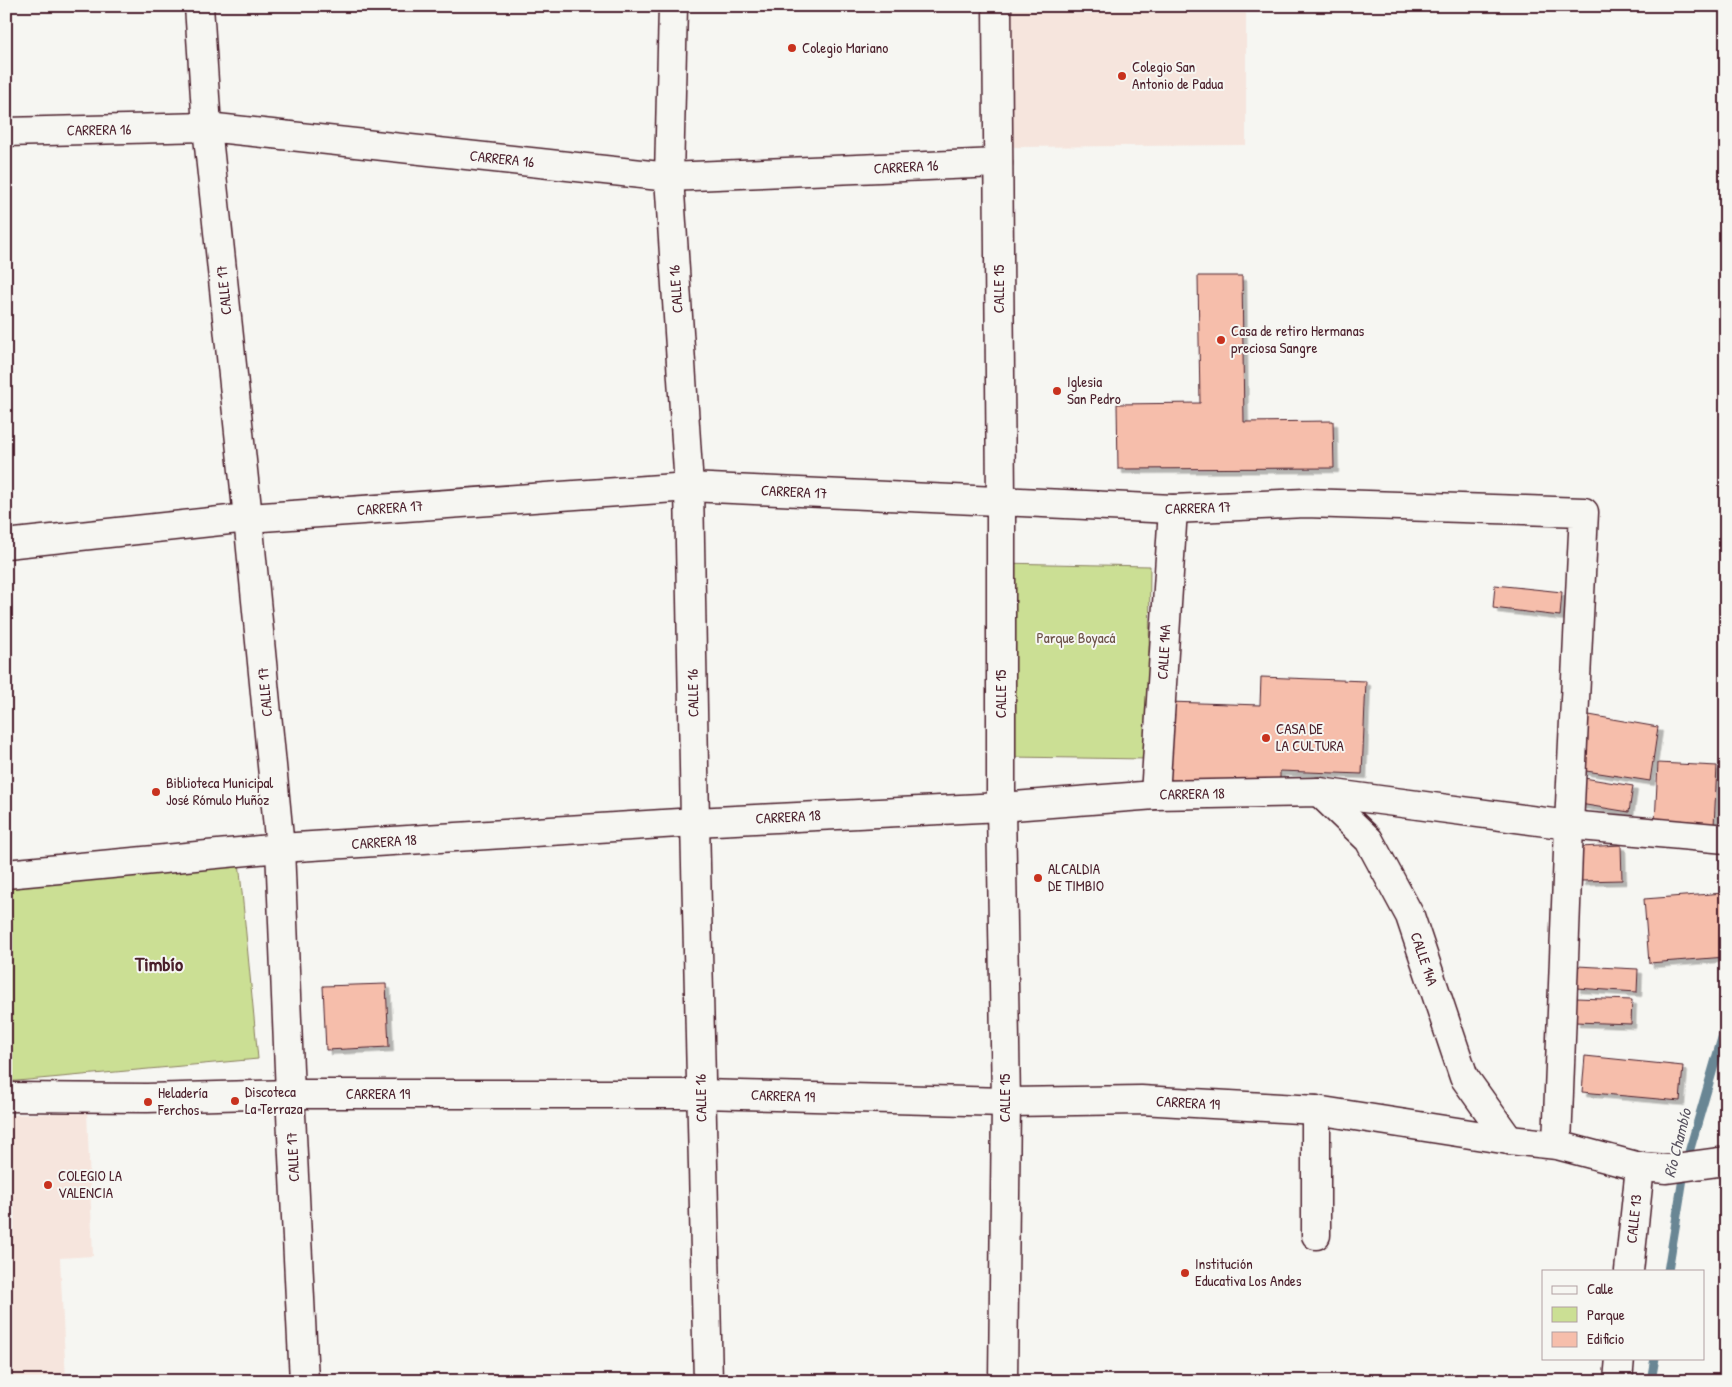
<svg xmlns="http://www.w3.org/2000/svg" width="1732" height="1387" font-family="'Patrick Hand',sans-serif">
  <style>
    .built { fill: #f6e5dd }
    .green { fill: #cbdf94; stroke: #8a7f60 }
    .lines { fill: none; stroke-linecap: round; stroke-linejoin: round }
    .stream { stroke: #698694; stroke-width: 9 }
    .building { fill: #f6beab; stroke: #4a1f2b; filter: url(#shadow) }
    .minor-casing { stroke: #4a1f2b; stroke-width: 31 }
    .major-casing { stroke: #4a1f2b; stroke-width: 31 }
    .minor { stroke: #f6f6f2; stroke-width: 28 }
    .major { stroke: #f6f6f2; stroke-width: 28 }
    .poi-dot { fill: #c8321e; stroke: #f6f6f2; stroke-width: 2 }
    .labels { text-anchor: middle; stroke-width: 4; stroke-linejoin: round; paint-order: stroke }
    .poi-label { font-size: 15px; fill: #4a1f2b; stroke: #f6f6f2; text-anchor: start }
    .street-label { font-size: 15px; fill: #4a1f2b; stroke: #f6f6f2 }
    .park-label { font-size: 15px; fill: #6a4f45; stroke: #f6f6f2 }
    .water-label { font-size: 16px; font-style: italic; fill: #595360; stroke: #f6f6f2 }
    .district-label { font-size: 20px; font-weight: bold; fill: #4a1f2b; stroke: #f6f6f2 }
  </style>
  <defs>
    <filter id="shadow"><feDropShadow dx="4.5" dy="4.5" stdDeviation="0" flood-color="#0004"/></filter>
  </defs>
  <rect width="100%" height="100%" fill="#f6f6f2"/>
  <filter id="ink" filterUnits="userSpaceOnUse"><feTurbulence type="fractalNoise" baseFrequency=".02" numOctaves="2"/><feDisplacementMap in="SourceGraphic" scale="10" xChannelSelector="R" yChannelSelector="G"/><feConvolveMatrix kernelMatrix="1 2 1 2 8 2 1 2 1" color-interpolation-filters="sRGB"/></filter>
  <g filter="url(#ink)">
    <g class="built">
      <polygon points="998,6 1246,6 1246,145 999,147"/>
      <polygon points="87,1112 93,1256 60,1258 66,1381 6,1381 6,1115"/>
    </g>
    <g class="green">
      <polygon points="999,563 1150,566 1148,759 1010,757"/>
      <polygon points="239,861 258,1059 6,1082 6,882"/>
    </g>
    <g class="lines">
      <g class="stream">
        <polyline points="1668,1271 1685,1166 1726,1024"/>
        <polyline points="1651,1381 1655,1358"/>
      </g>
    </g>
    <g class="building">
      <polygon points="1198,276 1242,276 1244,422 1333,421 1334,468 1118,469 1117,404 1200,403"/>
      <polygon points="1495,585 1562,592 1560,616 1493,608"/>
      <polygon points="1261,677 1366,681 1362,774 1280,771 1280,785 1167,780 1169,702 1260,705"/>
      <polygon points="1589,715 1658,727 1650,781 1580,770"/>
      <polygon points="1658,763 1717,766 1714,826 1655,823"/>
      <polygon points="1725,768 1726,768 1726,826 1722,826"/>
      <polygon points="1584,778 1633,786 1629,812 1580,804"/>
      <polygon points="1621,845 1622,880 1581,881 1579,847"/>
      <polygon points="1724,893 1726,920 1726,957 1649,963 1644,899"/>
      <polygon points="1577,966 1638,969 1637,992 1576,988"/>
      <polygon points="386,984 389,1047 326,1050 323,986"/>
      <polygon points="1576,998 1632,1000 1631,1024 1575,1022"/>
      <polygon points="1585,1056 1683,1066 1680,1101 1582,1092"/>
    </g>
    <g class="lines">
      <defs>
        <g id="minor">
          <polyline points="199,6 207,127 248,518 280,848 290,1094 304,1381"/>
          <polyline points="673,6 669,177 689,487 695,822 708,1381"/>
          <polyline points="6,132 207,127 669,177 998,163"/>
          <polyline points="6,544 248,518 689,487 1173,509 1305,503 1584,512 1569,825 1557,1145"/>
          <polyline points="1319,792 1369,840 1410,916 1464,1077 1509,1140"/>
          <polyline points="1155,795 1173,509"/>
          <polyline points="6,874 280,848 695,822 1001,807 1155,795 1319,792 1569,825 1726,839"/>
          <polyline points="6,1097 147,1098 290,1094 701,1094 1006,1102 1141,1100 1316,1110 1509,1140 1557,1145 1640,1167 1667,1169 1726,1161"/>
          <polyline points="1316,1235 1316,1110"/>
          <polyline points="1629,1271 1640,1167"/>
          <polyline points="1618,1381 1620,1358"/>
        </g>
        <polyline id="major" points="997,6 1001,502 1001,807 1006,1102 1003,1381"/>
      </defs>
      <use href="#minor" class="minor-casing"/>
      <use href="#major" class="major-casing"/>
      <use href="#minor" class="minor"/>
      <use href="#major" class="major"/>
    </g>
  </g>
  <g class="poi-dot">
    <circle cx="792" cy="48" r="5"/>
    <circle cx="1122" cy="76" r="5"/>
    <circle cx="1221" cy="340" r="5"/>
    <circle cx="1057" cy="391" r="5"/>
    <circle cx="1266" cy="738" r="5"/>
    <circle cx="156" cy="792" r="5"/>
    <circle cx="1038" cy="878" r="5"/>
    <circle cx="235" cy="1101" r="5"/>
    <circle cx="148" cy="1102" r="5"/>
    <circle cx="48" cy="1185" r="5"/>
    <circle cx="1185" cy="1273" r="5"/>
  </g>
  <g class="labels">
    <g class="poi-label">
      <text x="802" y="53">Colegio Mariano</text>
      <text x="1132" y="72">Colegio San<tspan x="1132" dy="17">Antonio de Padua</tspan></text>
      <text x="1231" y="336">Casa de retiro Hermanas<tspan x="1231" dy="17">preciosa Sangre</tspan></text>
      <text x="1067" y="387">Iglesia<tspan x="1067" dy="17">San Pedro</tspan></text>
      <text x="1276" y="734">CASA DE<tspan x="1276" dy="17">LA CULTURA</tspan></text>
      <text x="166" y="788">Biblioteca Municipal<tspan x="166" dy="17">José Rómulo Muñoz</tspan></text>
      <text x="1048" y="874">ALCALDIA<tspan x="1048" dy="17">DE TIMBIO</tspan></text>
      <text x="245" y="1097">Discoteca<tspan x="245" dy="17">La Terraza</tspan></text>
      <text x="158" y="1098">Heladería<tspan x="158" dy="17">Ferchos</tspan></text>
      <text x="58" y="1181">COLEGIO LA<tspan x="58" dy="17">VALENCIA</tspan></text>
      <text x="1195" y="1269">Institución<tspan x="1195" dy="17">Educativa Los Andes</tspan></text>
    </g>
    <g class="street-label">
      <text transform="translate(99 130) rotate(-1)" y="5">CARRERA 16</text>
      <text transform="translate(502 159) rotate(6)" y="5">CARRERA 16</text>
      <text transform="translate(906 167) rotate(-3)" y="5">CARRERA 16</text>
      <text transform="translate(676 289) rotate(-94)" y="5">CALLE 16</text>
      <text transform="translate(999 289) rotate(-90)" y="5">CALLE 15</text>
      <text transform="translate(224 290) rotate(-96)" y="5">CALLE 17</text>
      <text transform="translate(794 492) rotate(3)" y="5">CARRERA 17</text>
      <text transform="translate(390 508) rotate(-4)" y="5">CARRERA 17</text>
      <text transform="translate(1198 508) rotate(-2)" y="5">CARRERA 17</text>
      <text transform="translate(1164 652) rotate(-87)" y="5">CALLE 14A</text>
      <text transform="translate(265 692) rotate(-95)" y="5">CALLE 17</text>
      <text transform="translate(693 693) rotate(-91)" y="5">CALLE 16</text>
      <text transform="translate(1001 694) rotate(-90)" y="5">CALLE 15</text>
      <text transform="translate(1192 794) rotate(-1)" y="5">CARRERA 18</text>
      <text transform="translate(788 817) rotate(-3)" y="5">CARRERA 18</text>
      <text transform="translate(384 842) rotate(-4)" y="5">CARRERA 18</text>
      <text transform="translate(1424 959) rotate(71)" y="5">CALLE 14A</text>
      <text x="378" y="1099">CARRERA 19</text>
      <text transform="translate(783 1096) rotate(2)" y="5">CARRERA 19</text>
      <text transform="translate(701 1098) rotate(-91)" y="5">CALLE 16</text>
      <text transform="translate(1005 1098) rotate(-90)" y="5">CALLE 15</text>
      <text transform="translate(1188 1103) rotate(3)" y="5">CARRERA 19</text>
      <text transform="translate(293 1157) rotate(-93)" y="5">CALLE 17</text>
      <text transform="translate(1634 1219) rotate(-84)" y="5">CALLE 13</text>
    </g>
    <g class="park-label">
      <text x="1076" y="643">Parque Boyacá</text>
    </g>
    <g class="water-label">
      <text transform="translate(1677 1143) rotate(-76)" y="6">Río Chambío</text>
    </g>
    <g class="district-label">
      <text x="159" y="971">Timbío</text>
    </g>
  </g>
  <rect width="1732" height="1387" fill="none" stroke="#f6f6f2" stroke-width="25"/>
  <rect x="12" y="12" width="1707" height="1362" fill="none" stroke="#4a1f2b" stroke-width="2" filter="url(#ink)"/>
  <rect x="1542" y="1270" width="162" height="90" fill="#f6f6f2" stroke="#b1a0a2"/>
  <rect x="1552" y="1286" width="25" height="8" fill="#f6f6f2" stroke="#b1a0a2"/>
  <text x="1587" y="1294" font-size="15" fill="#4a1f2b">Calle</text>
  <rect x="1552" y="1307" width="25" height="15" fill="#cbdf94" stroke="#b1a0a2"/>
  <text x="1587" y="1320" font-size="15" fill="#4a1f2b">Parque</text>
  <rect x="1552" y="1332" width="25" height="15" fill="#f6beab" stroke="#b1a0a2"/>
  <text x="1587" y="1344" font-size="15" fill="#4a1f2b">Edificio</text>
</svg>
